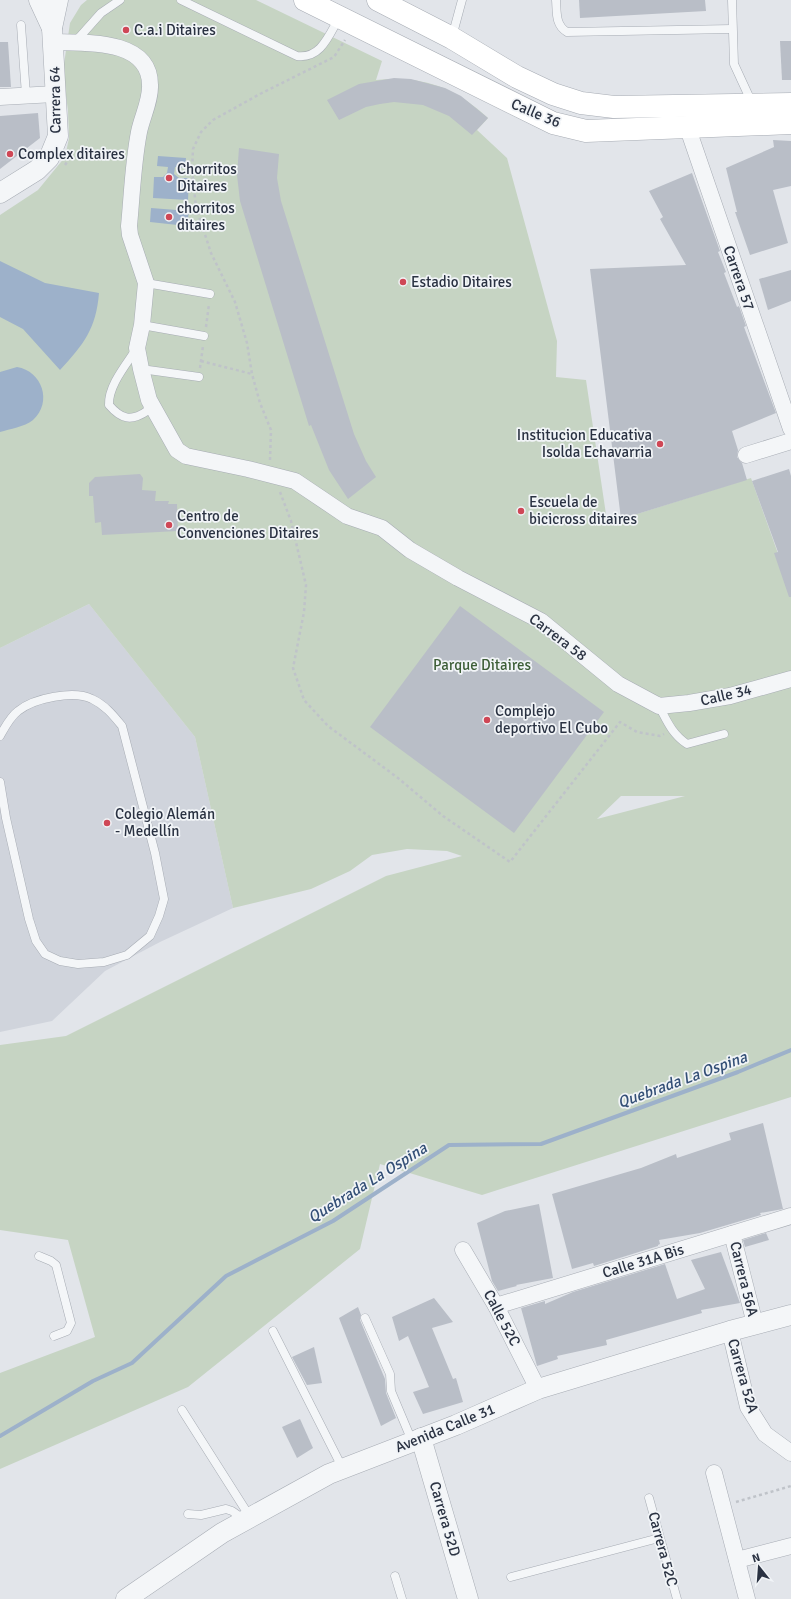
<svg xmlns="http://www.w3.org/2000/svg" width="791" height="1599" font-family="Signika,sans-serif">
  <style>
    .built { fill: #d0d4dc }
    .green { fill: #c6d4c3; fill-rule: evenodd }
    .water { fill: #9db1ca }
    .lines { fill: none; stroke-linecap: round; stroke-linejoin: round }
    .stream { stroke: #9db1ca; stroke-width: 4 }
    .building { fill: #b9bec7 }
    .service-casing { stroke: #a7acb4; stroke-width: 9 }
    .minor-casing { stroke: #a7acb4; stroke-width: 17 }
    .tertiary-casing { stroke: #a7acb4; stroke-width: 21 }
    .secondary-casing { stroke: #a7acb4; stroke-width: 23 }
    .path { stroke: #bfc3c9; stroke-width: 2.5; stroke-dasharray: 3 3; stroke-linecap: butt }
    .service { stroke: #f4f6f8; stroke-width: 8 }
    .minor { stroke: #f4f6f8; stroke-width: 16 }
    .tertiary { stroke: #f4f6f8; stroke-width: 20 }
    .secondary { stroke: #fff; stroke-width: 22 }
    .poi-dot { fill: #cf4756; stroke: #f1f4f7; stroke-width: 1.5 }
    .labels { text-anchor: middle; stroke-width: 3.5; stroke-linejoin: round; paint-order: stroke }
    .poi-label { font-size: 15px; fill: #2a3242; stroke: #f1f4f7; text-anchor: start }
    .street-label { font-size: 15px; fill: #2a3242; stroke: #f1f4f7 }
    .park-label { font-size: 15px; fill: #3d5e37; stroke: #f1f4f7 }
    .water-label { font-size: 16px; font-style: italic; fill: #334f76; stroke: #f1f4f7 }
  </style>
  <rect width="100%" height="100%" fill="#e2e5ea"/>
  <polygon class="built" points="89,604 195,737 233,908 160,942 105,971 52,1021 0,1032 0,648"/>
  <path class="green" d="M87 0H256L382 61 376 80C422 75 455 87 488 118L477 130 507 158 557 341 556 377 586 380 607 521 621 519 751 478 791 590V1097L482 1195 380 1164 360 1249 188 1387 0 1469V1373L95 1337 68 1240 0 1230V1045L66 1036 386 876 462 856 447 851 407 849 372 855 350 871 311 889 233 908 195 737 89 604 0 648V215L38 190 65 157 69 138 68 111 63 71 70 23 81 5ZM621 796H685L597 819Z"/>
  <g class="water">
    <polygon points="158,156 186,158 185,168 175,167 174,174 179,178 189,178 188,200 153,198 154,177 163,177 167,173 168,167 157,166"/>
    <polygon points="151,208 189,211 187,226 150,222"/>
    <path d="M0 261 45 283 99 293C96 329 84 344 60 370L23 329 0 317Z"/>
    <path d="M17 367C42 371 53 402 33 420 24 427 10 429 0 432V372Z"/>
  </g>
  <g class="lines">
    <polyline class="stream" points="0,1436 93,1381 132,1363 226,1276 333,1221 449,1145 541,1144 738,1072 791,1050"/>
  </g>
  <g class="building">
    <polygon points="579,0 705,0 706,11 580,18"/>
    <polygon points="780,41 791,41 791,80 782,80"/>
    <polygon points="0,42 8,42 11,87 0,87"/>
    <polygon points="394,78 411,79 445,88 461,96 488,118 472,135 449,116 423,105 394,102 380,104 366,107 339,120 327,100 359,84"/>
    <polygon points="38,113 40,138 0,169 0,116"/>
    <polygon points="773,140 791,141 791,186 773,190 788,243 750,255 735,212 737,212 726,168 774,147"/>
    <polygon points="239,148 279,154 277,178 281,201 354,434 366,461 376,477 348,499 329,470 311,425 309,426 240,201 237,175"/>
    <polygon points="692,173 720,251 718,252 726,272 724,273 737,307 739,306 746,326 744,327 776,413 732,431 738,450 737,457 742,463 747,480 621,519 590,269 686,265 660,219 663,217 649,191"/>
    <polygon points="791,270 791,301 768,310 759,279"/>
    <polygon points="789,469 791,476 791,597 789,597 774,553 778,552 752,481"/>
    <polygon points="140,474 143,478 142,490 156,491 155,501 169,501 168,504 177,504 178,531 102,535 101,522 95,523 93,496 89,496 89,483 95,477"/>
    <polygon points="460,606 604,712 514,833 370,727"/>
    <polygon points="763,1123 783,1209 760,1213 761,1215 700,1233 659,1240 660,1244 658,1245 658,1246 594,1266 593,1263 572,1269 552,1194 641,1168 676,1154 677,1158 731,1140 729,1133"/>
    <polygon points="539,1204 553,1278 516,1285 517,1286 498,1291 492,1281 477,1223 505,1211"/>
    <polygon points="766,1233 769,1240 745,1247 743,1240"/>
    <polygon points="721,1252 740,1303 701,1310 702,1313 606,1340 607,1345 557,1356 558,1359 537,1366 521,1308 545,1301 545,1304 573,1292 665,1264 677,1299 705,1289 691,1260"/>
    <polygon points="434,1298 453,1322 432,1328 453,1379 456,1378 463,1402 423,1414 413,1392 429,1387 408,1336 399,1341 392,1317"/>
    <polygon points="358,1307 361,1315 360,1320 385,1379 386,1393 396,1418 381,1426 339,1318"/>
    <polygon points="314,1347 322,1383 307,1385 292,1357"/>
    <polygon points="300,1419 313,1448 297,1458 282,1427"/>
  </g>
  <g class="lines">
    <defs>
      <g id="service">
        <path d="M181 0 297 56C321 59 329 35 339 18"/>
        <path d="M556 0C557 12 555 25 567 32L732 29"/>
        <polyline points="732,0 734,64 752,103"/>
        <polyline points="21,25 26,95"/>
        <polyline points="452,37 462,0"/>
        <polyline points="76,41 101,13 120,0"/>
        <polyline points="146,283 210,294"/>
        <polyline points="142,325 204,336"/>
        <path d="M137 348C126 365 108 386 109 405 121 419 131 422 147 411L149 402"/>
        <polyline points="141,369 199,377"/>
        <path d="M659 706C667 721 672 734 687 744L724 734"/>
        <path d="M0 736C5 727 10 717 18 711 34 698 74 690 92 699 105 705 113 715 122 726L155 853 164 899 159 916 150 936 127 955 104 962 78 964 60 961 45 954 36 941 29 919 6 818 0 782"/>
        <polyline points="39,1256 51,1261 56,1265 71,1323 67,1331 54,1336"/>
        <polyline points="365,1318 390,1374 391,1391 412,1441"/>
        <polyline points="273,1331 343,1469"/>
        <polyline points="182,1410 250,1517"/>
        <polyline points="649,1498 677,1599"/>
        <polyline points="188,1514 201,1515 226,1509 232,1511 245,1520"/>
        <polyline points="395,1576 402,1599"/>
        <polyline points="511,1577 659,1538"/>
      </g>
      <g id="minor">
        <path d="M53 42C84 43 150 38 150 85 151 100 142 117 139 132 133 163 132 195 129 226L130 235 146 283 142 325 137 348 141 369 149 400 177 450 186 456 248 469 295 481 347 516 382 528 410 550 458 578 541 621 618 684 659 706 689 703 730 696 791 679"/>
        <polyline points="0,97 55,94"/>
        <polyline points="687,126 791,429"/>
        <polyline points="746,455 791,441"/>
        <polyline points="732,1234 755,1324"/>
        <polyline points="463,1250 496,1306 538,1389"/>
        <polyline points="496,1306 791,1216"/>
        <polyline points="730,1331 748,1407 765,1434 791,1453"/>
        <polyline points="714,1473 747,1599"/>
        <polyline points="737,1560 791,1546"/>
      </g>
      <g id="tertiary">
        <polyline points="39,0 52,28"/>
        <polyline points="0,193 37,170 49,158 58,136 52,28 58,0"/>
        <polyline points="421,1438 468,1599"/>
        <polyline points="126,1599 222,1533 329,1474 456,1425 538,1389 730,1331 791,1315"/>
      </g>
      <g id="secondary">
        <polyline points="305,0 553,123 586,131 791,123"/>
        <polyline points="378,0 452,38 517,77 553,94 581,103 614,107 791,104"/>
      </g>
    </defs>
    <use href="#service" class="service-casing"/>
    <use href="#minor" class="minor-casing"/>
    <use href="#tertiary" class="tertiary-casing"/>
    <use href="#secondary" class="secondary-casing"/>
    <g class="path">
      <polyline points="65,165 69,159 70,152"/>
      <polyline points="206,327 209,304"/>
      <polyline points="201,361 252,374"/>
      <polyline points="200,368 203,346"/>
      <polyline points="270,460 271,430 260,403 252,374 247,343 235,302 211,253 196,207 192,170 193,149 201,132 213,120 260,94 334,57 345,40"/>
      <polyline points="280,492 291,521 306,585 304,612 293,668 304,700 328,726 398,778 443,816 510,862 620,722 637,732 660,736 664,734"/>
      <polyline points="736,1502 791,1486"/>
    </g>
    <use href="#service" class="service"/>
    <use href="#minor" class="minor"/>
    <use href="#tertiary" class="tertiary"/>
    <use href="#secondary" class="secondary"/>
  </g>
  <g class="poi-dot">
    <circle cx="126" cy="30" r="4"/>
    <circle cx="10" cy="154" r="4"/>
    <circle cx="169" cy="178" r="4"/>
    <circle cx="169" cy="217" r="4"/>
    <circle cx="403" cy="282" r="4"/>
    <circle cx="660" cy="444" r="4"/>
    <circle cx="521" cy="511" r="4"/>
    <circle cx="169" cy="525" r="4"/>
    <circle cx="487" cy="720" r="4"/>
    <circle cx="107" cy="823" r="4"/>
  </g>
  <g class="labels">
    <g class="poi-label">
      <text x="134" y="35">C.a.i Ditaires</text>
      <text x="18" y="159">Complex ditaires</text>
      <text x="177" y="174">Chorritos<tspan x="177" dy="17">Ditaires</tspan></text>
      <text x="177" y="213">chorritos<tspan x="177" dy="17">ditaires</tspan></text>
      <text x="411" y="287">Estadio Ditaires</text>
      <text x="652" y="440" text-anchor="end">Institucion Educativa<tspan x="652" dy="17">Isolda Echavarria</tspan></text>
      <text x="529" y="507">Escuela de<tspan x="529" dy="17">bicicross ditaires</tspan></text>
      <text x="177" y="521">Centro de<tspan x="177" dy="17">Convenciones Ditaires</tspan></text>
      <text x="495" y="716">Complejo<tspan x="495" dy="17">deportivo El Cubo</tspan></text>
      <text x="115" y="819">Colegio Alemán<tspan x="115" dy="17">- Medellín</tspan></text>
    </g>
    <g class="street-label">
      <text transform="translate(55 100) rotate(-91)" y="5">Carrera 64</text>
      <text transform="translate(536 113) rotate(23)" y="5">Calle 36</text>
      <text transform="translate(739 278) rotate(71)" y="5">Carrera 57</text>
      <text transform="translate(558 637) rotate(37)" y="5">Carrera 58</text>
      <text transform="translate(726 695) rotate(-13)" y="5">Calle 34</text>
      <text transform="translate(643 1261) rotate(-17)" y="5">Calle 31A Bis</text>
      <text transform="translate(744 1279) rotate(76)" y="5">Carrera 56A</text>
      <text transform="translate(502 1318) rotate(62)" y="5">Calle 52C</text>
      <text transform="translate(743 1376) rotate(74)" y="5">Carrera 52A</text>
      <text transform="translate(445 1428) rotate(-22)" y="5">Avenida Calle 31</text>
      <text transform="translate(445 1519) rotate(74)" y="5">Carrera 52D</text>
      <text transform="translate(663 1549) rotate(75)" y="5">Carrera 52C</text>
    </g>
    <g class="park-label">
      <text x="482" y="670">Parque Ditaires</text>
    </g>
    <g class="water-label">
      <text transform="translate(682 1079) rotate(-20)" y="6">Quebrada La Ospina</text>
      <text transform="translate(367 1182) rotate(-32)" y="6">Quebrada La Ospina</text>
    </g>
  </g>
  <g transform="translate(759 1567) rotate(343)" stroke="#f1f4f7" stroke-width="3" paint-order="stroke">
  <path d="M0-3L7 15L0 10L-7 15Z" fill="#2a3242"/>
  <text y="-6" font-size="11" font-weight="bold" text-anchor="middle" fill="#2a3242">N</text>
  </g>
</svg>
